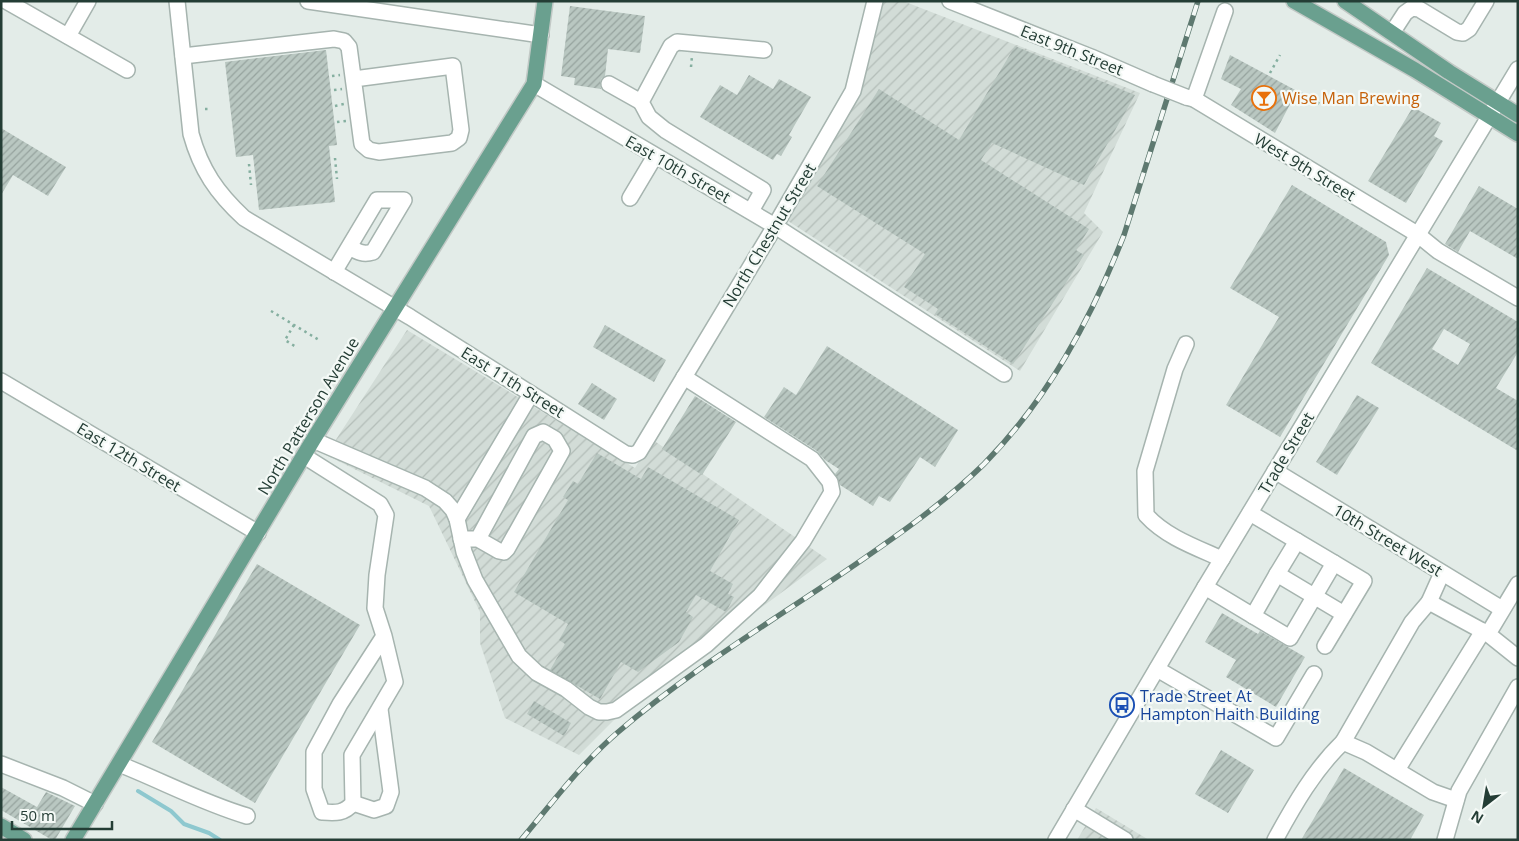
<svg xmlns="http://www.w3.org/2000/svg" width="1519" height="841" font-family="'Open Sans',sans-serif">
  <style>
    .industrial { fill: url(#industrial-furrows) }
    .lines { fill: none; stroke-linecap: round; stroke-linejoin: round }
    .stream { stroke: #8ec8cf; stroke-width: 4 }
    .building { fill: url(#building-hatch); fill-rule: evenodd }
    .minor-casing { stroke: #a6b4af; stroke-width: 18 }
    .major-casing { stroke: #c2c9c6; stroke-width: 18 }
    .path { stroke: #85afa0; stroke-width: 2.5; stroke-dasharray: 2.5 4; stroke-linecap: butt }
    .minor { stroke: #fff; stroke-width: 15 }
    .major { stroke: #6aa08f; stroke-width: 15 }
    .rail-casing { stroke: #5e7970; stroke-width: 5.5 }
    .rail { stroke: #f4f9f6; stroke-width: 4; stroke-dasharray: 11; stroke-linecap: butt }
    .minor-bridge-casing { stroke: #a6b4af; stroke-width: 18; stroke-linecap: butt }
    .minor-bridge { stroke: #fff; stroke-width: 15 }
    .labels { text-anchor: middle; stroke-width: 4.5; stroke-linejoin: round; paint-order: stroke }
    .street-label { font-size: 16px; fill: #243d35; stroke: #f4f9f6 }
    .food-label { font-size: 16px; fill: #c56008; stroke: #f4f9f6; text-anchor: start }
    .transit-label { font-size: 16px; fill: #164399; stroke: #f4f9f6; text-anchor: start }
  </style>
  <defs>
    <pattern id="industrial-furrows" width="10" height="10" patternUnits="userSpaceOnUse" patternTransform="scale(1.25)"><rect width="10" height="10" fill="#d2dcd7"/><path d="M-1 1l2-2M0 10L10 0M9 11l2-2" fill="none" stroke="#b4beb9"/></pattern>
    <pattern id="building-hatch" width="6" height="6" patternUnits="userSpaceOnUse" patternTransform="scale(1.25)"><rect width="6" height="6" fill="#b9c7c1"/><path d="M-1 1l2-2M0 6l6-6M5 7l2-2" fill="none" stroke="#96a39e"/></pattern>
  </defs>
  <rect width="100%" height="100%" fill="#e3ece8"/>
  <g class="industrial">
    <polygon points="884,1 903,1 1140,93 1084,213 1103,232 1020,371 788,221 861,93"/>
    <polygon points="407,330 635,468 653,440 827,559 627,707 579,755 505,718 480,643 480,612 429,506 326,455"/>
    <polygon points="1096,808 1149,840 1077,840"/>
  </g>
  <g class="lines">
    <polyline class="stream" points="138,791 171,811 184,824 209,833 220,840"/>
  </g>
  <g class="building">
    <polygon points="570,6 645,16 640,53 608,49 605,76 601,79 600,84 601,89 574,85 575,78 561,76"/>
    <polygon points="1015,46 1135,95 1084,185 992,143 981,160 1089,229 1076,250 1084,255 1013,364 935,314 938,309 904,287 925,254 817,186 879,89 959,140"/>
    <polygon points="326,50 337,145 329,146 335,202 259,210 253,155 236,157 225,62"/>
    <polygon points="1230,55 1297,91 1275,133 1231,105 1241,89 1221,79"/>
    <polygon points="749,75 773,89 779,79 811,97 789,135 792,137 781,156 777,154 773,160 700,117 720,85 737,95"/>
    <polygon points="1413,107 1441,123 1434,136 1443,141 1406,203 1368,181"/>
    <polygon points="1,128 66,167 48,196 13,175 1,195"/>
    <polygon points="1292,185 1386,242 1389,255 1280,437 1226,405 1279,317 1230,288"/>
    <polygon points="1479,186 1518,209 1518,259 1470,231 1458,252 1445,244"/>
    <path d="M1427 268 1518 322V352L1496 388 1518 401V451L1371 363ZM1444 329 1470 344 1458 365 1432 349Z"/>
    <polygon points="605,325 666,360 654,382 593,347"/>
    <polygon points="827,346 958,430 935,467 920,457 890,502 879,496 873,506 840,485 835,474 839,469 825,460 817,451 764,417 784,387 796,395"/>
    <polygon points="592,383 617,399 604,420 578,404"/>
    <polygon points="1357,395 1379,408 1337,475 1316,462"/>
    <polygon points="695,396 736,422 702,475 662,449"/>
    <polygon points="597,453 641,479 648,467 739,520 710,571 733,584 728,594 734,597 726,612 696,595 686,612 693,617 679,642 638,672 621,662 600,699 550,670 565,644 559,640 568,624 514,592 568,500 563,497 573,481 578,484"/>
    <polygon points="257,564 360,625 255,803 152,742"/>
    <polygon points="1222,613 1258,634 1260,631 1305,657 1276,707 1226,677 1236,660 1205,642"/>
    <polygon points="534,701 571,723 564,736 527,714"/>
    <polygon points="1221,750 1254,770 1228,813 1195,794"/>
    <polygon points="1344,768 1424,815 1410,840 1301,840"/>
    <polygon points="1,787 37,807 46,792 75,806 55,840 52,840 1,810"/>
  </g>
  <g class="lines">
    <defs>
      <g id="minor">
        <polyline points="6,1 127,70"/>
        <path d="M177 1 191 134C201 170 217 193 244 218L410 317 626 454 633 455 639 452 775 226 853 91 875 1"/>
        <polyline points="308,1 541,35"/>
        <polyline points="950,1 1091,57 1153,84"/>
        <polyline points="1392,33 1405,13 1412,8 1419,9 1457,32 1463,33 1469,29 1486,1"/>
        <polyline points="68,36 88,1"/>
        <polyline points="183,56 334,39 344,41 349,47 362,144 369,150 379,152 452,143 459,138 461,130 453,66 354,79"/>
        <polyline points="534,84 775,226 1004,374"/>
        <polyline points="609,84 641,102"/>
        <polyline points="1186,97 1194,99 1417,234 1438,251 1518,298"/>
        <polyline points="1194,99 1225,11"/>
        <polyline points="630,198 655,156"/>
        <polyline points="751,211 763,190 665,130 649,117 641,102 671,46 677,42 764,50"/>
        <path d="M334 272 377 200H404L373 252C363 255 358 252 349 247"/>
        <path d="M1186 344 1175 369 1145 471 1146 515C1166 537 1195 547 1222 559"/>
        <polyline points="1,381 258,533"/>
        <polyline points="313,440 425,488 445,501 453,510 457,519 464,552 475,580 519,656 537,673 566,689 589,707 599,712 607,712 616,710 706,645 760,596 803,541 832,492 830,482 812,459 684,377"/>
        <path d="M304 456 380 504 386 515 377 575 375 608 384 636 395 682 352 755 353 803C344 814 335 813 322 812L314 789V752L340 704 384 636"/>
        <polyline points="1275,471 1502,609"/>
        <polyline points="457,519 531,394"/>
        <polyline points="461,539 478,539 499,551 504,552 507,549 562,451 555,439 543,432 534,436 478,539"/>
        <polyline points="1277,574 1297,541"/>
        <polyline points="1518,584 1488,634 1518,658"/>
        <polyline points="1205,587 1290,638 1334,563 1250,513"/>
        <polyline points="1429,602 1442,573"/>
        <polyline points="1253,616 1277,574 1344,614"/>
        <polyline points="1325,646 1364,581 1334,563"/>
        <polyline points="1157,669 1276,738 1314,674"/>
        <polyline points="1343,742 1412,622 1429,602 1488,634"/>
        <polyline points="1,764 63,788 95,804"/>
        <path d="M119 764C162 781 203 803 247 816"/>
        <polyline points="1397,770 1483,631"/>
        <polyline points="353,803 374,810 386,806 391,792 380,709"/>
        <polyline points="1074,809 1125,840"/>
        <polyline points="1056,840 1205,587 1518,69"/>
        <path d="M1275 840C1294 805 1314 770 1343 742L1366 752 1433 792 1456 800"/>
        <polyline points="1445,840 1459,791 1518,687"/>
      </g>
      <g id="major">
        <polyline points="1294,1 1415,70 1518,134"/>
        <polyline points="1345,1 1449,72 1518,115"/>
        <polyline points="1,826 24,840"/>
        <polyline points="73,840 313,440 534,84 545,1"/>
      </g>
    </defs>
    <use href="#minor" class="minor-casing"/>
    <use href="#major" class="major-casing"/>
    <g class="path">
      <polyline points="691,67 692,56"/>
      <polyline points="1270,73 1280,55"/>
      <polyline points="332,76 340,75"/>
      <polyline points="334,90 342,89"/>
      <polyline points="1300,93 1322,105"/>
      <polyline points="335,106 344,104"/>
      <polyline points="205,109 211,109"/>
      <polyline points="337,122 346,121"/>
      <polyline points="335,158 337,179"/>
      <polyline points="249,164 251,185"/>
      <polyline points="271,311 319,340"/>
      <polyline points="294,325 285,340 296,347"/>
    </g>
    <use href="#minor" class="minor"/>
    <use href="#major" class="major"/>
    <defs>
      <path id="rail" d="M521 840C552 803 581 764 617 733 691 669 776 619 856 564 901 533 945 502 984 464 1048 399 1091 319 1124 235L1198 1"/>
    </defs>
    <use href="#rail" class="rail-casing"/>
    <use href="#rail" class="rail"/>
    <defs>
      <polyline id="minor-bridge" points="1153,84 1186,97"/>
    </defs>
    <use href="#minor-bridge" class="minor-bridge-casing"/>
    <use href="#minor-bridge" class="minor-bridge"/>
  </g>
  <defs>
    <symbol id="bar-ring" viewBox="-11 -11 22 22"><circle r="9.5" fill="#f4f9f6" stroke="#e8710a" stroke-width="1.5"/><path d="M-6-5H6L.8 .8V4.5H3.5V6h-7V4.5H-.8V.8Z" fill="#e8710a"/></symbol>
    <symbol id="bus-ring" viewBox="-11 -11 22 22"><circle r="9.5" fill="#f4f9f6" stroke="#1a4fb4" stroke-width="1.5"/><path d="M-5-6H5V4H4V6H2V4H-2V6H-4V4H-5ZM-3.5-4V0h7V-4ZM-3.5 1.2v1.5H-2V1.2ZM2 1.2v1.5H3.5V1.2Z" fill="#1a4fb4"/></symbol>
  </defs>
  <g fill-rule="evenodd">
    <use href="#bar-ring" x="1250" y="84" width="28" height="28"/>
    <use href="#bus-ring" x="1108" y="691" width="28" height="28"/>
  </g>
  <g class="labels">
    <g class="street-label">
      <text transform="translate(1072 50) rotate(22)" y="6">East 9th Street</text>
      <text transform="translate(1305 167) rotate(31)" y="6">West 9th Street</text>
      <text transform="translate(678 169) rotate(30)" y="6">East 10th Street</text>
      <text transform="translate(769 235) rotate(-59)" y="6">North Chestnut Street</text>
      <text transform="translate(513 382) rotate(32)" y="6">East 11th Street</text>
      <text transform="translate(308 416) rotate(-59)" y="6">North Patterson Avenue</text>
      <text transform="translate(1286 453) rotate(-59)" y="6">Trade Street</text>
      <text transform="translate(129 457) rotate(31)" y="6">East 12th Street</text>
      <text transform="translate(1388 540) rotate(31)" y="6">10th Street West</text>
    </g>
    <g class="food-label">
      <text x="1282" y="104">Wise Man Brewing</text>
    </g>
    <g class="transit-label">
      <text x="1140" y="702">Trade Street At<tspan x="1140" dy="18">Hampton Haith Building</tspan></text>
    </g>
  </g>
  <rect width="1519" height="841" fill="none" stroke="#243d35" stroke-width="5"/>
  <g transform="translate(1484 806) rotate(211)" stroke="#f4f9f6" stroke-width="4" paint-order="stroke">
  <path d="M0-4L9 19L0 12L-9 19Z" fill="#243d35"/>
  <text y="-8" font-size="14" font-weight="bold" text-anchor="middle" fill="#243d35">N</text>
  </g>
  <path d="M12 821v8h100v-8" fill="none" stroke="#243d35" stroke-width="2.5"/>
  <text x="20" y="821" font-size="15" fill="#243d35" stroke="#f4f9f6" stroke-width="4" paint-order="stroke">50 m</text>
</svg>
